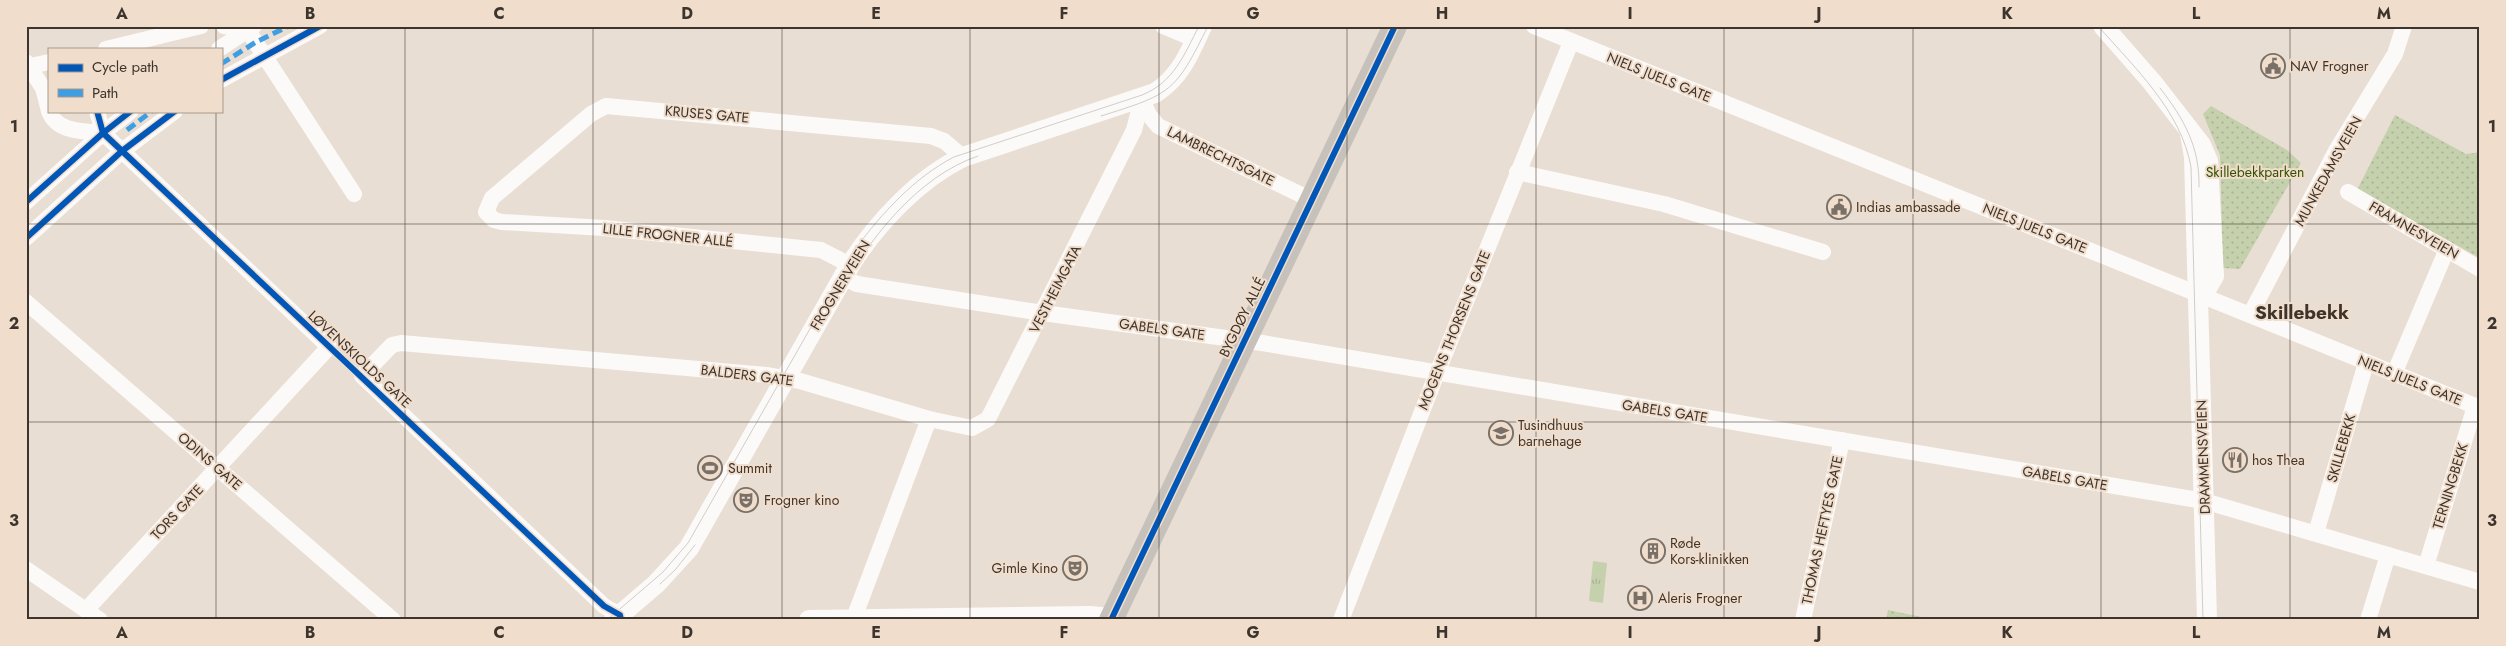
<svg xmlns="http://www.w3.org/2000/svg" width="2506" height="646" font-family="Jost,sans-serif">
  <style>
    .grass { fill: url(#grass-tufts) }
    .park { fill: url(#park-dots) }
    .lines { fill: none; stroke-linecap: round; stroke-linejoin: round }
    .minor { stroke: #fcfaf8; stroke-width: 16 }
    .tertiary { stroke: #fcfaf8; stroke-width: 20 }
    .secondary { stroke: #c7c1bc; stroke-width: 24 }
    .tram { stroke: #d0ccc9; stroke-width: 1 }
    .quiet { stroke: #3f9de1; stroke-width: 5; stroke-dasharray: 10 5; stroke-linecap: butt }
    .cycleway-casing { stroke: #f1ddcb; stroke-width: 9 }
    .cycleway { stroke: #0057b8; stroke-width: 6 }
    .grid { fill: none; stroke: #3c342d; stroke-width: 1; stroke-opacity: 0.55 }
    .labels { text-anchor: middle; stroke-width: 4; stroke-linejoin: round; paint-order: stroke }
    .poi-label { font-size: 14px; fill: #3c342d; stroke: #f1ddcb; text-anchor: start }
    .street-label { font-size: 14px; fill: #3c342d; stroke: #f1ddcb }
    .park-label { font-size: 14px; fill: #315100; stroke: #f1ddcb }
    .district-label { font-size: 19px; font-weight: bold; fill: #3c342d; stroke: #f1ddcb }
    .neatline { fill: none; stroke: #3c342d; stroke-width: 2 }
    .grid-label { font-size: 16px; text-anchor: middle; font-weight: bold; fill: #3c342d }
  </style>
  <defs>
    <pattern id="grass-tufts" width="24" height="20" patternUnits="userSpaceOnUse" patternTransform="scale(1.25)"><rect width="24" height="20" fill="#c5d0ad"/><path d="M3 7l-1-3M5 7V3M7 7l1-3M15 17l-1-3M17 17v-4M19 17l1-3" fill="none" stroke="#aab395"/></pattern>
    <pattern id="park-dots" width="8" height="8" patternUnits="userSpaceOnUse" patternTransform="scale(1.25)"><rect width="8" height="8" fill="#c5d0ad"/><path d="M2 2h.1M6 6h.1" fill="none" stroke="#aab395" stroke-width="1.8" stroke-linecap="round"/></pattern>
  </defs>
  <rect width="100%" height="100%" fill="#e9ded3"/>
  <polygon class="grass" points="1593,561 1607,563 1603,603 1589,601"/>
  <g class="park">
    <polygon points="2211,106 2287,150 2301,163 2240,269 2223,268 2220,155 2203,114"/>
    <polygon points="2395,115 2466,154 2480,152 2480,258 2357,190"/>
    <polygon points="1888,610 1936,620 1886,620"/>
  </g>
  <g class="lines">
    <g class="minor">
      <polyline points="224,26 247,29"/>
      <polyline points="245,26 354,194"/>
      <polyline points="1163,26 1196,40"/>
      <polyline points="1534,26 2480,408"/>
      <polyline points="106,49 201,26"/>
      <polyline points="219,49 254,26"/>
      <polyline points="26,62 43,88 49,111"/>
      <polyline points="26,67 49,62"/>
      <polyline points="221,80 320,26"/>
      <polyline points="1142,99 1149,115 1158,126 1312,200"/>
      <path d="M49 111C57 133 84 131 103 133"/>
      <polyline points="1517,172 1664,204 1823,252"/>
      <polyline points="2348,192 2480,269"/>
      <polyline points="26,202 103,133 131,111"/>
      <polyline points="26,238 122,151 175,111"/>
      <polyline points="850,265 821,250 604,228 502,222 494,220 486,212 492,198 591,114 606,106 931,136 944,141 963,157"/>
      <polyline points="843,277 857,284 1043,313 1262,343 2204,501 2480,582"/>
      <polyline points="26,302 393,620"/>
      <polyline points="2250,315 2336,151 2395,54 2404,26"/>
      <polyline points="2394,374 2447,249"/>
      <polyline points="929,419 972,428 988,419 1134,130 1142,99"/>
      <polyline points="2316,533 2366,363"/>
      <polyline points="2426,566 2475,406"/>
      <polyline points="26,569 100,620"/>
      <polyline points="86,610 329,347 103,133 97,111"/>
      <polyline points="621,620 620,615 604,606 362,376 392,345 401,343 766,375 800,381 929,419 854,618"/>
      <polyline points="1341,620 1437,373 1571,42"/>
      <polyline points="1803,620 1842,440"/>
      <polyline points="2368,620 2388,555"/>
    </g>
    <g class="tertiary">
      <polyline points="2103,26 2152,82 2201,145 2208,161 2214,276 2207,288 2198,295"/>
      <polyline points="2190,134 2194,157 2207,620"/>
      <path d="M614 620 656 584 689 548 850 265C877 223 918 179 963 157L1155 93C1180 77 1190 53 1202 26"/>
      <polyline points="809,620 1090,616 1112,618"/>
    </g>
    <polyline class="secondary" points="1111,620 1395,26"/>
    <g class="tram">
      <path d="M2098 26C2135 68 2181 111 2191 167L2203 620"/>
      <path d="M2160 88C2184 119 2200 147 2199 187"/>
      <path d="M1101 116C1171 94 1175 93 1208 26"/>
      <path d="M837 296C868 241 916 177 978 156"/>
      <polyline points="660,584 675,570 695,545"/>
      <path d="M607 620 663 572 688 543 856 248C882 213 915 177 954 157L1142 95C1174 82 1184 55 1199 26"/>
    </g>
    <g class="quiet">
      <polyline points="221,64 256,42 289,26"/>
      <polyline points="127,130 152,111"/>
    </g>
    <defs>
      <g id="cycleway">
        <polyline points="221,80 320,26"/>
        <polyline points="97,111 103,133 604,606 620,615 621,620"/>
        <polyline points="26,202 103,133 131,111"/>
        <polyline points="26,238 122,151 175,111"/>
        <polyline points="1111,620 1395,26"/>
      </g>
    </defs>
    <use href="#cycleway" class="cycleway-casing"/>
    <use href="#cycleway" class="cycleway"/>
  </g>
  <path class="grid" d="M216 26V49M405 26V620M593 26V620M782 26V620M970 26V620M1159 26V620M1347 26V620M1536 26V620M1724 26V620M1913 26V620M2101 26V620M2290 26V620M216 111V620M26 224H2480M26 422H2480"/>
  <defs>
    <symbol id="civic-ring" viewBox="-11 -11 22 22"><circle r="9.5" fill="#f1ddcb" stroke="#797067" stroke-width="1.5"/><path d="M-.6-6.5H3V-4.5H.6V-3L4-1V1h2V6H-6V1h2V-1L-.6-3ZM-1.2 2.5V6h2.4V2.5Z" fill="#797067"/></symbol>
    <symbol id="school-ring" viewBox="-11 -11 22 22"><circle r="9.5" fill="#f1ddcb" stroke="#797067" stroke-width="1.5"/><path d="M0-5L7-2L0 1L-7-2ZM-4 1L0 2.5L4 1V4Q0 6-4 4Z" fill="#797067"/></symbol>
    <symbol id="restaurant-ring" viewBox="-11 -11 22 22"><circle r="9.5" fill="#f1ddcb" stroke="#797067" stroke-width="1.5"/><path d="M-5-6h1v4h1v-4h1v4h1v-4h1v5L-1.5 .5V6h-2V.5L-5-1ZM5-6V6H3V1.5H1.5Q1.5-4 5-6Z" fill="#797067"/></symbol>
    <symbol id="stadium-ring" viewBox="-11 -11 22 22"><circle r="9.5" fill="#f1ddcb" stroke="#797067" stroke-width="1.5"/><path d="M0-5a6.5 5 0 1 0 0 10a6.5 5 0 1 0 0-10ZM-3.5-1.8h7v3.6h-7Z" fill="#797067"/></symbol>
    <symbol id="theatre-ring" viewBox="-11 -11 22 22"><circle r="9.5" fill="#f1ddcb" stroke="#797067" stroke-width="1.5"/><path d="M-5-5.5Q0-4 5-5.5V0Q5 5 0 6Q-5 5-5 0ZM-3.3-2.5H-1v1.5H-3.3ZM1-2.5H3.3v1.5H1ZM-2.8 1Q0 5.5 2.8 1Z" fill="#797067"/></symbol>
    <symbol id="building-ring" viewBox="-11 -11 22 22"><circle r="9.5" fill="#f1ddcb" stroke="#797067" stroke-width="1.5"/><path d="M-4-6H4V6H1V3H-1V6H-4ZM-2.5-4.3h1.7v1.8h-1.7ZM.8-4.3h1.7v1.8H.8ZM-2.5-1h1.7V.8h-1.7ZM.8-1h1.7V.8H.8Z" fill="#797067"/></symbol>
    <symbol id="hospital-ring" viewBox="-11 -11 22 22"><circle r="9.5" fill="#f1ddcb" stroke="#797067" stroke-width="1.5"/><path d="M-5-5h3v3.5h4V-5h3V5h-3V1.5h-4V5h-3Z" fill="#797067"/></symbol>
  </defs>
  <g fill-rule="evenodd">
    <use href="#civic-ring" x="2259" y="52" width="28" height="28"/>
    <use href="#civic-ring" x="1825" y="193" width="28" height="28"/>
    <use href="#school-ring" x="1487" y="419" width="28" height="28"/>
    <use href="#restaurant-ring" x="2221" y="446" width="28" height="28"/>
    <use href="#stadium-ring" x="696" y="454" width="28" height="28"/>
    <use href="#theatre-ring" x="732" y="486" width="28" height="28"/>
    <use href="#building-ring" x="1639" y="537" width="28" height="28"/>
    <use href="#theatre-ring" x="1061" y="554" width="28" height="28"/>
    <use href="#hospital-ring" x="1626" y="584" width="28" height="28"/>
  </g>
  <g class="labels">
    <g class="poi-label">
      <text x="2290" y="71">NAV Frogner</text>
      <text x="1856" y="212">Indias ambassade</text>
      <text x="1518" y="430">Tusindhuus<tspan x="1518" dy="16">barnehage</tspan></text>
      <text x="2252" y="465">hos Thea</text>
      <text x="728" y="473">Summit</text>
      <text x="764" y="505">Frogner kino</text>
      <text x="1670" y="548">Røde<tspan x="1670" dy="16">Kors-klinikken</tspan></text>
      <text x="1058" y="573" text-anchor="end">Gimle Kino</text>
      <text x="1658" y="603">Aleris Frogner</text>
    </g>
    <g class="street-label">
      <text transform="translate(1659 77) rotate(22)" y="5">NIELS JUELS GATE</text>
      <text transform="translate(707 114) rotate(5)" y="5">KRUSES GATE</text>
      <text transform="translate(1221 156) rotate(26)" y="5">LAMBRECHTSGATE</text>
      <text transform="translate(2328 171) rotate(-61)" y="5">MUNKEDAMSVEIEN</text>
      <text transform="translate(2035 228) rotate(22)" y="5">NIELS JUELS GATE</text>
      <text transform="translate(2414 230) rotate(30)" y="5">FRAMNESVEIEN</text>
      <text transform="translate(668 235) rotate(6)" y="5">LILLE FROGNER ALLÉ</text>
      <text transform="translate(840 285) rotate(-59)" y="5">FROGNERVEIEN</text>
      <text transform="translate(1055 289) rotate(-63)" y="5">VESTHEIMGATA</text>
      <text transform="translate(1242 317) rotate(-64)" y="5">BYGDØY ALLÉ</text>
      <text transform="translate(1162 329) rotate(8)" y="5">GABELS GATE</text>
      <text transform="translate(1454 330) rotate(-68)" y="5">MOGENS THORSENS GATE</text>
      <text transform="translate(360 359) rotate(43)" y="5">LØVENSKIOLDS GATE</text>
      <text transform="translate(747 375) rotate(7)" y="5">BALDERS GATE</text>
      <text transform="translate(2410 380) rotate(22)" y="5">NIELS JUELS GATE</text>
      <text transform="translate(1665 411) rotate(9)" y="5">GABELS GATE</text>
      <text transform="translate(2341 448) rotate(-74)" y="5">SKILLEBEKK</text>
      <text transform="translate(2203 457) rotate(-92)" y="5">DRAMMENSVEIEN</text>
      <text transform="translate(210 461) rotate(41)" y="5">ODINS GATE</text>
      <text transform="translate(2065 478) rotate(10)" y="5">GABELS GATE</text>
      <text transform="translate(2450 486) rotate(-73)" y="5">TERNINGBEKK</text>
      <text transform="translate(177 512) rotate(-47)" y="5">TORS GATE</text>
      <text transform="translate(1822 530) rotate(-78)" y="5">THOMAS HEFTYES GATE</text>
    </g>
    <g class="park-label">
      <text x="2255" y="177">Skillebekkparken</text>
    </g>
    <g class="district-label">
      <text x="2302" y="319">Skillebekk</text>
    </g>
  </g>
  <rect width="2506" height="646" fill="none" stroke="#f1ddcb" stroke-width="55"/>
  <rect x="48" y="48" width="175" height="65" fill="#f1ddcb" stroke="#a9998c"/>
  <rect x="58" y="64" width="25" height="8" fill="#0057b8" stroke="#a9998c"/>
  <text x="92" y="72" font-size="15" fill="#3c342d">Cycle path</text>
  <rect x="58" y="89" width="25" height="8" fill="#3f9de1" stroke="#a9998c"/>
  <text x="92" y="98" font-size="15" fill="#3c342d">Path</text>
  <rect x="28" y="28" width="2450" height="590" class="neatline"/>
  <g class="grid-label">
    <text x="122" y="19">A</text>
    <text x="310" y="19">B</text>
    <text x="499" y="19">C</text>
    <text x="687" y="19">D</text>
    <text x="876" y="19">E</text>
    <text x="1064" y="19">F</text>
    <text x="1253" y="19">G</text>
    <text x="1442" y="19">H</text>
    <text x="1630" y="19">I</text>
    <text x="1819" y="19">J</text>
    <text x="2007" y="19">K</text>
    <text x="2196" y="19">L</text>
    <text x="2384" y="19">M</text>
    <text x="14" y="132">1</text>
    <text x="2492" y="132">1</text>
    <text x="14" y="329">2</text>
    <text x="2492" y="329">2</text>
    <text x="14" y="526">3</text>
    <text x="2492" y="526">3</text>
    <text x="122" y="638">A</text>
    <text x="310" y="638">B</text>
    <text x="499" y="638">C</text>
    <text x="687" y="638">D</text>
    <text x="876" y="638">E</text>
    <text x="1064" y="638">F</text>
    <text x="1253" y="638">G</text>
    <text x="1442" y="638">H</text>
    <text x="1630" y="638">I</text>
    <text x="1819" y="638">J</text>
    <text x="2007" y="638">K</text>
    <text x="2196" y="638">L</text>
    <text x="2384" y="638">M</text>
  </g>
</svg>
